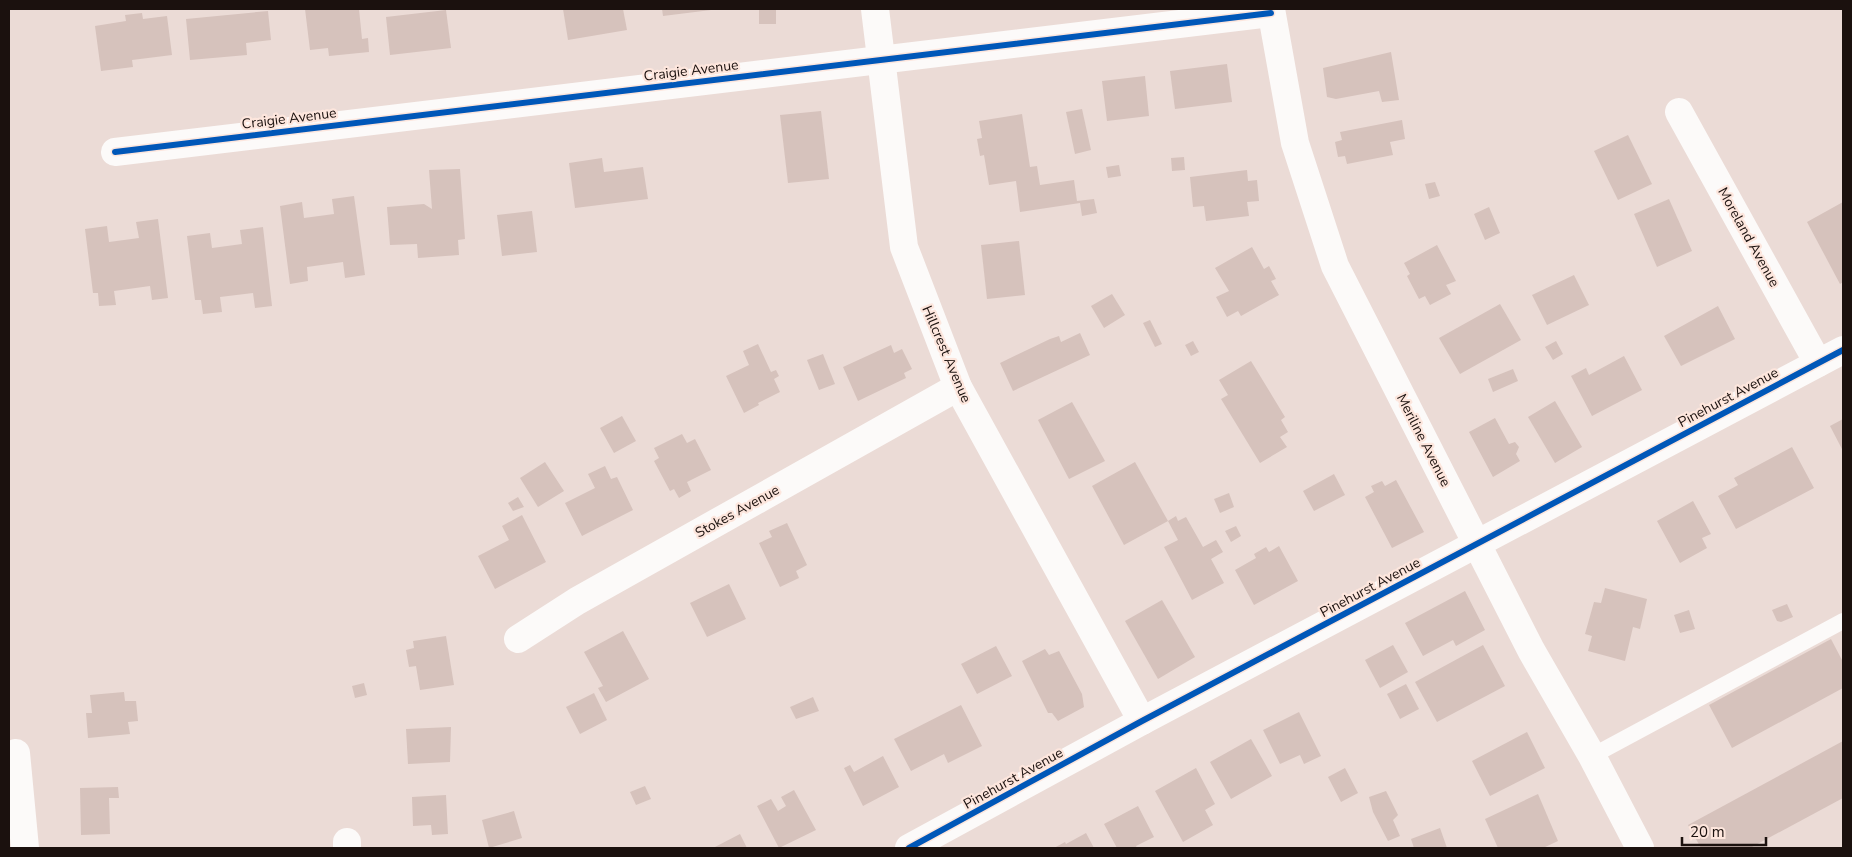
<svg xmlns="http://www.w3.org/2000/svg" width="1852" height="857" font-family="'Nunito Sans',sans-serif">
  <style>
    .building { fill: #d6c2bc }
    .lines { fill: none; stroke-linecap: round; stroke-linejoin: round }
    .service { stroke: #fcfaf9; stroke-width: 16 }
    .minor { stroke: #fcfaf9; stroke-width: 28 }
    .cycleway-casing { stroke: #fde6dd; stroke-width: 9 }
    .cycleway { stroke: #0057b8; stroke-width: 6 }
    .labels { text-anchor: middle; stroke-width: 4.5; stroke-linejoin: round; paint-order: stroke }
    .street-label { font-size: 14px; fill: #1b110e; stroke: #fde6dd }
  </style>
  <rect width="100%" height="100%" fill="#ebdbd6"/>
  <g class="building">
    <polygon points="305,9 359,9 362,39 368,38 369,52 329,56 328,48 310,50"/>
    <polygon points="563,9 623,9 627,30 568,40"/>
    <polygon points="662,9 711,9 711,10 663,16"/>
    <rect x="759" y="9" width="17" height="15"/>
    <polygon points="446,10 451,48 390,55 386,17"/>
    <polygon points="268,11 271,40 246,43 247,55 190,60 186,19"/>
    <polygon points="142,13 143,19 167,16 172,55 132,60 133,67 101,71 95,26 126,21 125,15"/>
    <polygon points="1391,52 1399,100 1382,102 1379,91 1336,99 1327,97 1323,68"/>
    <polygon points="1227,64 1232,102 1175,109 1170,71"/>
    <polygon points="1145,76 1149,116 1107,121 1102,81"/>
    <polygon points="1082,109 1091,150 1075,154 1066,112"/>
    <polygon points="821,111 829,179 788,183 780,115"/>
    <polygon points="1022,114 1030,167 1037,166 1040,185 1074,180 1077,201 1094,199 1097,213 1082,216 1080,203 1020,212 1016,181 989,185 984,155 980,156 977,139 982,138 979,121"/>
    <polygon points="1402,120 1405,139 1390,142 1393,155 1347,164 1345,156 1338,157 1335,142 1342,140 1340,132"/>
    <polygon points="1628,135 1652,184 1618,200 1594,151"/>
    <polygon points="1184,157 1185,170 1172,171 1171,158"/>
    <polygon points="602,158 604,172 643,167 648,199 575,208 569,163"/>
    <polygon points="1119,165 1121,176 1108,178 1106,167"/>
    <polygon points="460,169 465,239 458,240 459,255 418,258 417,244 390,245 387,207 424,204 432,209 429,170"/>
    <polygon points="1247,170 1248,181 1257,180 1259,201 1247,202 1249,216 1206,221 1204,206 1193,207 1190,177"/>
    <polygon points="1435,182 1440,196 1429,199 1425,184"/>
    <polygon points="354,196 365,275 345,278 343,262 307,267 308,281 290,284 280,206 302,202 304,218 334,214 332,199"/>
    <polygon points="1669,199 1692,251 1657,267 1634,214"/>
    <polygon points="1843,202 1843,282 1840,284 1807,222"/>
    <polygon points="1489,207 1500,233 1485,240 1474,214"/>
    <polygon points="532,211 537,252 502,256 497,215"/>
    <polygon points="158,219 168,298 152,300 150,286 114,291 116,305 99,306 98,293 93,293 85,229 107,226 109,242 139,238 136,222"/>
    <polygon points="263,227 272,306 255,308 253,293 220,297 222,312 203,314 201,300 195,300 187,236 210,233 212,248 242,244 240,230"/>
    <polygon points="1019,241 1025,295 987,299 981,245"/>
    <polygon points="1437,245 1456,281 1446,285 1451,294 1430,305 1425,296 1419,299 1407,276 1410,274 1404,263"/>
    <polygon points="1252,247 1264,269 1269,266 1276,279 1271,281 1279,295 1241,316 1238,311 1227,317 1216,297 1229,291 1215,268"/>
    <polygon points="1574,275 1589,305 1547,325 1532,295"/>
    <polygon points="1112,294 1125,315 1104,328 1091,306"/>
    <polygon points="1500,304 1521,340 1460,374 1439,338"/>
    <polygon points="1718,306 1735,339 1681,366 1664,336"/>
    <polygon points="1150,320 1162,344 1155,347 1143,323"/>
    <polygon points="1080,333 1090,355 1013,391 1000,363 1050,339 1059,336 1061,342"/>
    <polygon points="1193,341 1199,352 1191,356 1185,345"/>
    <polygon points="1556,341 1563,354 1553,360 1545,347"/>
    <polygon points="758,344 771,372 776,370 779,376 774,379 780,392 758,403 759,405 744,413 726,376 749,365 743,351"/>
    <polygon points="891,345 894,353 902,349 912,369 904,373 906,378 858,401 843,367"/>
    <polygon points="823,354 835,384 819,390 807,360"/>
    <polygon points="1624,356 1642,390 1592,416 1571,376 1586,368 1589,375"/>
    <polygon points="1251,361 1285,417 1281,420 1288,432 1280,437 1287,447 1260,463 1221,399 1228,395 1219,380"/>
    <polygon points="1513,369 1518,381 1493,392 1488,379"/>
    <polygon points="1555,401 1582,447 1555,463 1528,417"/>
    <polygon points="1072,402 1105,461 1069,479 1038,420"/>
    <polygon points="622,416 636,441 614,453 600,428"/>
    <polygon points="1495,418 1509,444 1515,442 1519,447 1516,454 1520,461 1493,477 1469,432"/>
    <polygon points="1843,419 1843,451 1830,426"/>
    <polygon points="682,434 687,443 695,439 711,470 687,482 691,491 679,498 674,489 670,491 654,461 659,458 654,448"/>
    <polygon points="1792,447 1814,488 1736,529 1718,496 1738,485 1734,478"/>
    <polygon points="545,462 564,491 538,507 520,478"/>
    <polygon points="1135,462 1168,521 1124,545 1092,486"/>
    <polygon points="605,466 611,479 617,477 633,510 582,536 565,503 595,488 588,474"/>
    <polygon points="1334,474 1345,495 1314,511 1303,491"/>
    <polygon points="1396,480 1424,532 1392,548 1365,497 1374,492 1371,486 1382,481 1385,486"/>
    <polygon points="1229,493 1234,507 1220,513 1214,499"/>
    <polygon points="518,497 524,507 513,511 508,503"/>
    <polygon points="1693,501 1711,534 1702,538 1707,548 1680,563 1657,521"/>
    <polygon points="522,515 546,562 495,589 478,556 509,540 502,526"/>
    <polygon points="1176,516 1178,521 1186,517 1203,547 1216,540 1223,552 1211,559 1224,583 1192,600 1164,547 1178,540 1168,521"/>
    <polygon points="787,523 807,565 796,571 799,578 780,587 759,543 772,537 769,531"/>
    <polygon points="1236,526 1241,536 1231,542 1225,531"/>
    <polygon points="1279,546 1298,581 1254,605 1235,570 1256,558 1254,554 1266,547 1269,552"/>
    <polygon points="729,584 746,619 707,637 690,603"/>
    <polygon points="1605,588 1647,599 1640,629 1633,627 1625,661 1588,651 1592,636 1585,634 1594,602 1601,603"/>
    <polygon points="1465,591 1485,630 1456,646 1453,640 1423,656 1405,623"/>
    <polygon points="1162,600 1195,657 1158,679 1125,621"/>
    <polygon points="1787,604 1793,617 1781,622 1777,621 1772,610"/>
    <polygon points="1689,610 1695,629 1680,633 1674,615"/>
    <polygon points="623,631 649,679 606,702 598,688 603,686 584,652"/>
    <polygon points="446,636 454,685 420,690 416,666 409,667 406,650 414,648 413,641"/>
    <polygon points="1831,639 1843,662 1843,688 1732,748 1709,705"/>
    <polygon points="1393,645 1408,672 1380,688 1365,660"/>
    <polygon points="1483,645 1505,686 1437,722 1415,682"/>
    <polygon points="996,646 1012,676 977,694 961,664"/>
    <polygon points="1045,649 1049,655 1059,651 1082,694 1084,707 1058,721 1052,713 1048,713 1022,661"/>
    <polygon points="364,683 367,695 355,698 352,686"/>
    <polygon points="1406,684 1419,709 1400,719 1387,694"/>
    <polygon points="124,692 125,701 136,701 138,721 128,722 130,734 88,738 86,713 92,713 90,695"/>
    <polygon points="594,693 607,720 580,734 566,707"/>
    <polygon points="813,697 819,711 796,719 790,707"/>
    <polygon points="961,705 982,746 948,763 944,754 911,771 894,739"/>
    <polygon points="1299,712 1321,756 1304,764 1300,755 1280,764 1263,730"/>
    <polygon points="451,727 450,762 408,764 406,729"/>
    <polygon points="1527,732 1545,768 1490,796 1472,761"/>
    <polygon points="1251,739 1272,776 1231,799 1210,762"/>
    <polygon points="1843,741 1843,798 1750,848 1701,848 1688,825"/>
    <polygon points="883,756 899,787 863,806 844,768 850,765 854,772"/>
    <polygon points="1196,768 1215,804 1205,810 1213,825 1183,842 1155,791"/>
    <polygon points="1345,768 1358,793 1341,802 1328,777"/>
    <polygon points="645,786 651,799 636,805 630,792"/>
    <polygon points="118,787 119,798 109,798 110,834 81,835 80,788"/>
    <polygon points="794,790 816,830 779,848 757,806 771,799 778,811 786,806 781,797"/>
    <polygon points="1386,791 1398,815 1393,820 1400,836 1388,841 1373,812 1369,797"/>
    <polygon points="1538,794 1558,841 1543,848 1498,848 1485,819"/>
    <polygon points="446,795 448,834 432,835 431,825 413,826 412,797"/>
    <polygon points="1138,806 1154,837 1136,846 1137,848 1117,848 1104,824"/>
    <polygon points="514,811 522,838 489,848 482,820"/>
    <polygon points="1440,828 1447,848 1414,848 1411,839"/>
    <polygon points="1086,833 1094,848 1054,848 1065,842 1066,844"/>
    <polygon points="740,834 747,848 713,848"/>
  </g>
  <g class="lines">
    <polyline class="service" points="1592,756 1843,621"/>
    <g class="minor">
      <polyline points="875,9 904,247 958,387 1142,721"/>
      <polyline points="1271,9 1295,143 1335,266 1531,650 1592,756 1640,848"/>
      <polyline points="1679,112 1818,363"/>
      <polyline points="115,152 1271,13"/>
      <polyline points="518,639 577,601 958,387"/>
      <polyline points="16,753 25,848"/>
      <polyline points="347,842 347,848"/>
      <polyline points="909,848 1142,721 1843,350"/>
    </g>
    <defs>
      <g id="cycleway">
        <polyline points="115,152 1271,13"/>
        <polyline points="909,848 1142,721 1843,350"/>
      </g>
    </defs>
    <use href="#cycleway" class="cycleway-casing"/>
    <use href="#cycleway" class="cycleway"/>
  </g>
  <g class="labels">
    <g class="street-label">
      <text transform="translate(691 70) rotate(-7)" y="5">Craigie Avenue</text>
      <text transform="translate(289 118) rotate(-7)" y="5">Craigie Avenue</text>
      <text transform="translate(1749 237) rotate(61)" y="5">Moreland Avenue</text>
      <text transform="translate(947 354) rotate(67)" y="5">Hillcrest Avenue</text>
      <text transform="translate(1728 397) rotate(-28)" y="5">Pinehurst Avenue</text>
      <text transform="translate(1424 440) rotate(63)" y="5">Meriline Avenue</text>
      <text transform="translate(737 511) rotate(-29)" y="5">Stokes Avenue</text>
      <text transform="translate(1370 587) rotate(-28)" y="5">Pinehurst Avenue</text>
      <text transform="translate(1013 778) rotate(-29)" y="5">Pinehurst Avenue</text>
    </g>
  </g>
  <rect width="1852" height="857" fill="none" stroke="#1b110e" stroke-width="20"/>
  <path d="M1682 837v8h84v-8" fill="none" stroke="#1b110e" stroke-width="2.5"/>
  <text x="1690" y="837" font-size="15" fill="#1b110e" stroke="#fde6dd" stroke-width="4" paint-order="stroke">20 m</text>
</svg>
